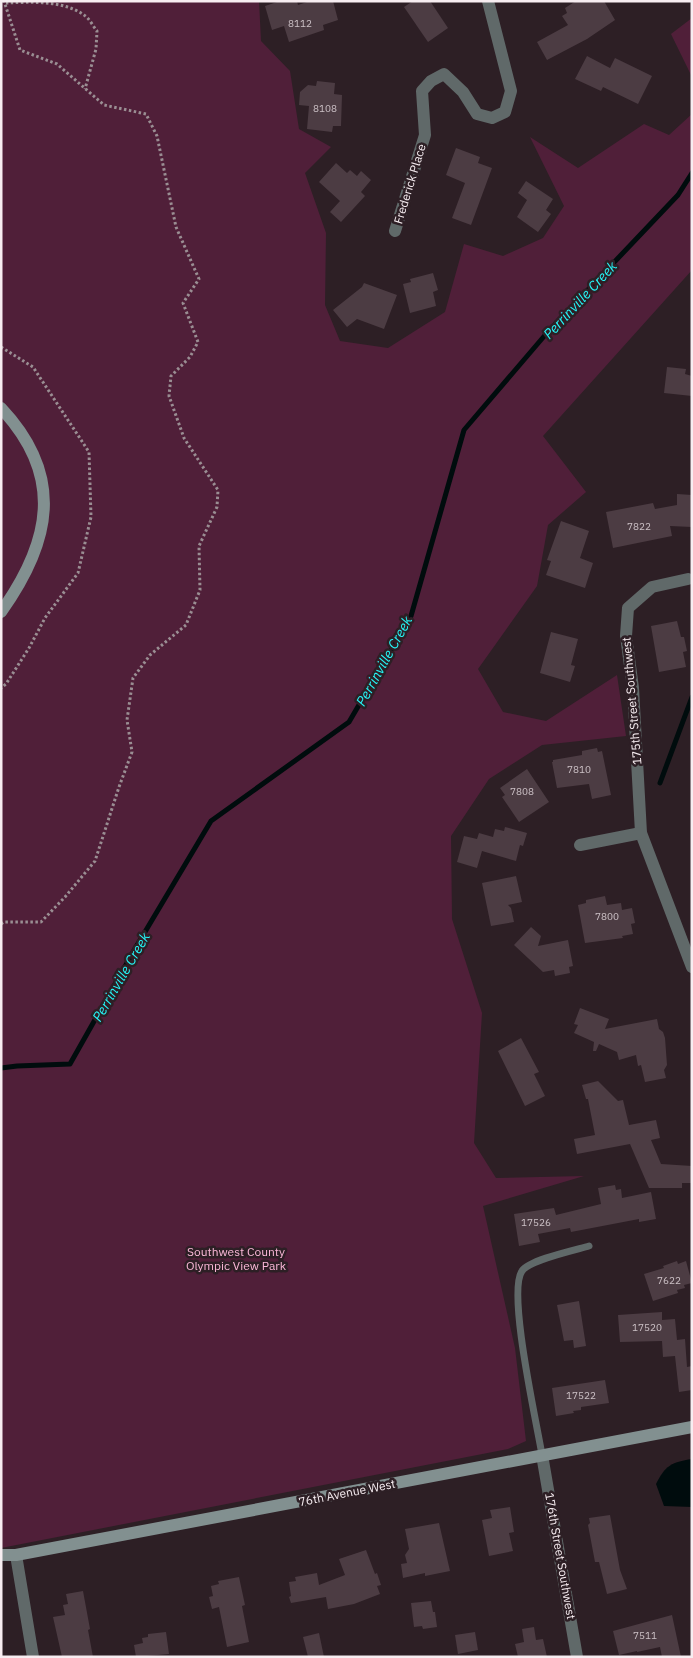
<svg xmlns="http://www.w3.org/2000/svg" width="693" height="1658" font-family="'IBM Plex Sans',sans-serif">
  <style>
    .green { fill: #501f39 }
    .water { fill: #000c0d }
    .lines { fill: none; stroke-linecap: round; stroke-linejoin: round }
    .stream { stroke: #000c0d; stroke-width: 5 }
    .building { fill: #4c3c43 }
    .path { stroke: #9a8e93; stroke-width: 3; stroke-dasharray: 2.5 2.5; stroke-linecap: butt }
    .lane { stroke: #606969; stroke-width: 7 }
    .street { stroke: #606969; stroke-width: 12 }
    .secondary { stroke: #829090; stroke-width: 12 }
    .labels { text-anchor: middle; stroke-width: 5; stroke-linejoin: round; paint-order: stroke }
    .number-label { font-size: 10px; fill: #ccc1c6 }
    .street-label { font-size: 12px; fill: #f7edf1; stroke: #2d1f25 }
    .park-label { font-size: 12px; fill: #fbb8d8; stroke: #2d1f25 }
    .water-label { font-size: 14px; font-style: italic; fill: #25f6f7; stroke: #2d1f25 }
  </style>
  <rect width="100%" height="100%" fill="#2d1f25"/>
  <g class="green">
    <polygon points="1,1 259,1 261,41 290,71 299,129 331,147 305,173 326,233 325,305 340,341 388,348 445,312 464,244 503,256 543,238 564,206 530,137 578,168 644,124 669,135 692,114 692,270 543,436 586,492 548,525 537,586 478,669 503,712 546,721 617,675 626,736 542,745 489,779 451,836 452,919 482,1013 474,1143 496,1178 584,1176 483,1206 515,1348 526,1441 508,1449 1,1548"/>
    <polygon points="692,18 692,77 671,34"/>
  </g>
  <path class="water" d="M692 1459V1507L664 1506 656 1484C665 1466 671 1462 692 1459Z"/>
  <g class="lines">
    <g class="stream">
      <polyline points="660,783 692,697"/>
      <polyline points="1,1068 17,1066 70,1064 136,947 211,821 349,722 411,616 464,430 546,334 678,195 692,173"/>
    </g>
  </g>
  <g class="building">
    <polygon points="280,1 297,1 298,5 310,1 333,1 338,20 323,25 324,30 289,42 284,26 272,30 265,6"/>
    <polygon points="413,1 430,1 448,28 428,42 404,7"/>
    <polygon points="576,1 604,1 615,20 587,39 547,60 537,42 568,25 562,16 567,13 565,8"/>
    <polygon points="587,56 610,68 615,58 652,76 638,104 603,87 601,91 575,79"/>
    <polygon points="317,81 335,83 334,94 342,95 341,126 333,126 332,132 307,129 309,106 299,105 300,92 308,85 316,86"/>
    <polygon points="456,148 480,157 478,163 492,168 471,225 452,218 465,183 446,175"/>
    <polygon points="336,163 347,173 350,170 357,176 361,171 371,180 361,192 365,196 341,222 330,212 340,201 319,182"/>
    <polygon points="526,181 553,199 546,210 551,214 538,232 517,217 527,200 518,193"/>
    <polygon points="433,273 438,290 433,292 436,306 410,313 403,284 411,282 410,279"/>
    <polygon points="364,283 397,295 384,329 357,319 347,327 333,310 362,287"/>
    <polygon points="667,367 686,369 685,374 692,376 692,396 664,393"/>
    <polygon points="677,494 692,495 692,527 670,526 672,536 613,548 606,512 653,503 655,509 677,505"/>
    <polygon points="561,521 589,531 580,558 593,563 585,588 546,575 551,561 547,560"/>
    <polygon points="677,621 681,637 684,637 687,651 683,652 686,667 659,672 651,626"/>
    <polygon points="551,632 578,639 571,665 575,666 570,682 540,673"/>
    <polygon points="597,748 598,752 602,751 611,795 592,799 589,784 557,788 552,762 553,762 553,760 582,755 582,751"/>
    <polygon points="527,769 549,802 519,822 502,797 505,795 500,788"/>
    <polygon points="505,827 527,833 523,846 520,845 516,861 482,851 477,868 457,862 464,836 477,839 479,833 493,837 495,829 504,831"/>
    <polygon points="516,876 522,902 508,905 511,908 514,922 491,926 482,883"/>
    <polygon points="605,896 607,905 621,903 622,910 632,908 635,923 631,924 633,934 622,936 623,938 585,943 578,905 586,903 586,900"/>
    <polygon points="531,927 541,936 538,946 568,940 573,966 569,967 570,973 555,976 554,970 543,972 514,945"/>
    <polygon points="580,1008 609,1019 605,1029 657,1019 659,1029 663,1032 665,1038 667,1065 664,1070 666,1078 645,1082 641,1065 638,1066 636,1055 619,1060 617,1052 599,1044 596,1051 593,1051 594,1042 574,1033 578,1025 574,1024"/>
    <polygon points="521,1038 539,1072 534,1074 545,1096 525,1106 498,1051"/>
    <polygon points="598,1081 618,1101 623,1100 629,1125 656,1120 660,1138 651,1140 661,1164 692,1166 692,1183 682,1183 682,1188 649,1188 630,1144 577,1154 574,1139 595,1135 588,1099 586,1099 582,1085"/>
    <polygon points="615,1185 616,1190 621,1189 622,1198 651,1192 656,1219 639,1222 639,1219 571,1232 570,1228 538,1234 540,1242 519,1246 514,1214 554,1208 556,1215 601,1204 598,1188"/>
    <polygon points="677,1261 678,1264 686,1261 692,1283 684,1285 685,1288 677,1290 678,1293 653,1301 644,1274 664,1268 663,1266"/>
    <polygon points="579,1301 586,1346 574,1348 573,1340 564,1341 557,1305"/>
    <polygon points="662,1312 662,1320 675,1319 677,1340 685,1339 687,1367 692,1366 692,1390 679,1392 675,1356 663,1357 662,1341 620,1342 618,1315"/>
    <polygon points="605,1380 609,1403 581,1407 581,1410 573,1411 574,1413 556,1416 552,1388"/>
    <polygon points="510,1507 514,1532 509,1533 513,1551 489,1556 482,1520 492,1518 490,1510"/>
    <polygon points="610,1515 620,1570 627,1589 607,1594 599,1562 595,1562 588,1525 590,1523 589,1518"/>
    <polygon points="439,1523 450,1571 425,1576 425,1573 403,1578 401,1564 407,1563 405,1555 409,1549 405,1529"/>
    <polygon points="366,1550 375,1574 377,1573 381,1585 377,1586 380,1594 354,1604 328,1609 326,1597 291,1603 289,1597 291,1596 289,1582 296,1581 295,1577 317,1573 319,1585 345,1575 339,1559"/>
    <polygon points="239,1577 245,1605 242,1606 249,1642 227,1647 219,1607 212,1609 209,1597 213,1596 211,1586 219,1584 218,1581"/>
    <polygon points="83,1591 90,1629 88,1630 93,1657 62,1657 53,1617 65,1615 63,1605 68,1604 66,1594"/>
    <polygon points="431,1601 433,1612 435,1612 437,1627 423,1629 422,1626 414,1627 411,1603"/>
    <polygon points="672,1615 681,1657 662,1657 660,1647 637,1652 637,1651 619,1655 613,1631"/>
    <polygon points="534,1627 536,1640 543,1639 547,1657 518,1657 515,1644 524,1642 522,1629"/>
    <polygon points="166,1632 169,1654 136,1657 134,1645 143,1643 142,1638 148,1637 148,1634"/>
    <polygon points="475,1632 478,1650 458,1654 455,1635"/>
    <polygon points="319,1633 324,1657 308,1657 303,1637"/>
  </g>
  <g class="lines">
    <g class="path">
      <path d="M6 3C30 2 63 0 84 15 89 18 93 26 97 31L96 49 85 89"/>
      <polyline points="1,347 33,367 89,452 91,517 78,573 45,618 29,648 6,684 1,688"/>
      <polyline points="1,924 4,922 41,922 65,897 95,861 119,787 132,752 127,720 133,678 150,655 186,625 200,590 199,546 217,507 218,490 184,438 169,396 171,376 190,357 198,342 183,303 199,279 176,227 157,136 146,114 104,105 57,64 20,50 4,1"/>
    </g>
    <path class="lane" d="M542 1455C537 1424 507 1292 522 1271 529 1260 575 1250 589 1246"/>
    <g class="street">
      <polyline points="395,231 425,135 422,91 431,81 444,74 463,92 477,114 492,118 505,112 511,91 488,1"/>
      <polyline points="688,579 652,587 628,608 626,636 633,688 641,833 692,967"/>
      <polyline points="580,845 641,833"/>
      <polyline points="542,1455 577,1657"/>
      <polyline points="16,1555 33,1657"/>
    </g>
    <g class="secondary">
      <path d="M1 408C65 476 51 542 1 612"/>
      <polyline points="1,1555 16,1555 692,1427"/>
    </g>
  </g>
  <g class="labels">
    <g class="number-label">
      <text x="300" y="27">8112</text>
      <text x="325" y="112">8108</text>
      <text x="639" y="530">7822</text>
      <text x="579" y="773">7810</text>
      <text x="522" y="795">7808</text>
      <text x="607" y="920">7800</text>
      <text x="536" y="1226">17526</text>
      <text x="669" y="1284">7622</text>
      <text x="647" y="1331">17520</text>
      <text x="581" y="1399">17522</text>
      <text x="645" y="1639">7511</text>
    </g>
    <g class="street-label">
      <text transform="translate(410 184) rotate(-73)" y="4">Frederick Place</text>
      <text transform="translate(632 701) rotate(-95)" y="4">175th Street Southwest</text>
      <text transform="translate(347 1493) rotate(-11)" y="4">76th Avenue West</text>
      <text transform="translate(560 1556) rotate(80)" y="4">176th Street Southwest</text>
    </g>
    <g class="park-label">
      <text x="236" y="1256">Southwest County<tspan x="236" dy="14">Olympic View Park</tspan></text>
    </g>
    <g class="water-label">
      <text transform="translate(580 300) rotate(-47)" y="5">Perrinville Creek</text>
      <text transform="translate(384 661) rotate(-61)" y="5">Perrinville Creek</text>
      <text transform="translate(121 977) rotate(-60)" y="5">Perrinville Creek</text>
    </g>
  </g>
  <rect width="693" height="1658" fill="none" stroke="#f7edf1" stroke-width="5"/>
</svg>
